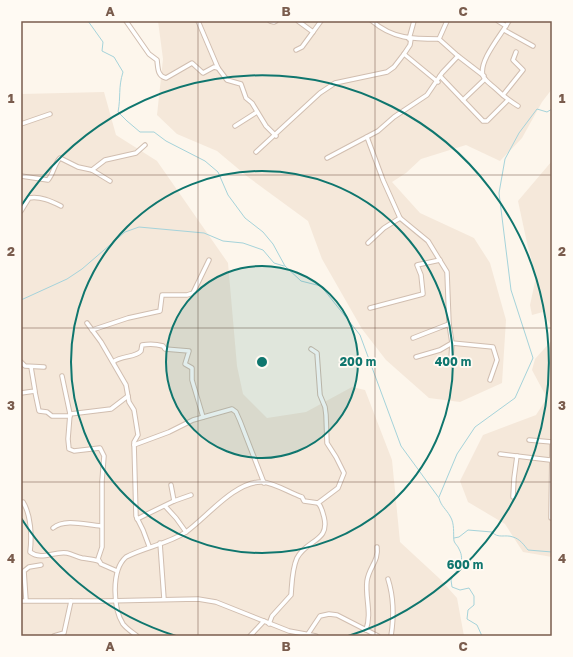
<svg xmlns="http://www.w3.org/2000/svg" width="573" height="657" font-family="'Golos Text',sans-serif">
  <style>
    .residential { fill: #f5e8da }
    .lines { fill: none; stroke-linecap: round; stroke-linejoin: round }
    .stream { stroke: #a5d3da; stroke-width: 1 }
    .minor-casing { stroke: #d1beb0; stroke-width: 5.5 }
    .minor { stroke: #fff; stroke-width: 3.5 }
    .grid { fill: none; stroke: #7a5c4d; stroke-width: 1; stroke-opacity: 0.55 }
    .ring { fill: none; stroke: #0f766e; stroke-width: 2 }
    .centre { fill: #0f766e; stroke: #fffaf3; stroke-width: 2 }
    .ring-label { font-size: 12px; text-anchor: middle; font-weight: bold; fill: #0f766e; stroke: #fffaf3; stroke-width: 3.5; stroke-linejoin: round; paint-order: stroke }
    .neatline { fill: none; stroke: #7a5c4d; stroke-width: 1.5 }
    .grid-label { font-size: 13px; text-anchor: middle; font-weight: bold; fill: #7a5c4d }
  </style>
  <rect width="100%" height="100%" fill="#fdf6ec"/>
  <g class="residential">
    <polygon points="158,21 552,21 552,89 542,102 522,138 500,161 466,145 421,159 406,173 392,182 420,213 474,238 490,263 506,320 502,383 460,402 429,398 386,360 362,329 322,259 308,221 248,177 217,151 177,134 157,115 163,59"/>
    <polygon points="104,92 116,135 157,161 228,263 237,366 243,394 267,418 306,412 352,387 365,390 392,460 400,542 440,579 457,598 464,636 21,636 21,94"/>
    <polygon points="552,161 552,327 543,312 532,315 530,305 536,277 527,243 518,201"/>
    <polygon points="552,340 552,557 523,552 505,524 468,502 460,481 483,435 536,415 547,398 532,370 535,359"/>
  </g>
  <g class="lines">
    <g class="stream">
      <path d="M88 21 103 42 102 51 114 57 123 72C118 88 121 97 118 112L127 121 140 132H154L166 141 205 161 218 172 228 195 245 218 263 232 273 244 285 266 301 281 321 286 360 335 401 446 439 498C441 506 446 509 450 516 455 524 453 533 454 541 455 544 458 546 459 549 466 562 457 569 451 580L452 587 460 590 469 588 474 596V605L468 610 467 619 477 625 482 636"/>
      <polyline points="21,300 67,279 82,269 125,232 139,227 204,233 223,241 243,243 263,250 274,263 284,266"/>
      <polyline points="439,497 457,454 475,427 515,398 533,358 511,290 499,193 505,159 519,133 537,109 547,112 552,109"/>
      <path d="M454 538 459 537 468 530 492 532C498 539 505 534 513 537 520 539 524 545 528 550L552 552"/>
    </g>
    <defs>
      <g id="minor">
        <path d="M126 21 149 54 157 60C158 67 157 76 166 78L192 63 203 73 214 67 218 68 227 80 241 84 246 98 252 103 266 126 276 136"/>
        <polyline points="198,21 218,68"/>
        <polyline points="270,21 274,22 276,21"/>
        <polyline points="298,21 313,32 321,21"/>
        <path d="M372 21C393 39 413 39 439 39"/>
        <polyline points="498,21 506,26"/>
        <path d="M509 21C502 34 478 61 483 76 485 81 492 85 496 89 503 96 510 101 518 106"/>
        <polyline points="504,30 533,46"/>
        <polyline points="409,39 414,21"/>
        <polyline points="439,39 458,56"/>
        <polyline points="439,39 447,21"/>
        <polyline points="296,50 302,47 313,32"/>
        <polyline points="404,54 410,45 411,39"/>
        <polyline points="440,76 483,121 487,121 508,100"/>
        <polyline points="503,95 523,70 513,60 516,52"/>
        <polyline points="463,100 485,79"/>
        <polyline points="21,124 50,114"/>
        <polyline points="235,126 257,112"/>
        <polyline points="367,137 383,180 400,218 428,241 447,272 449,324 452,343 451,359"/>
        <polyline points="256,152 320,93 335,83 387,72 394,67 404,54 438,82"/>
        <polyline points="327,158 378,131 394,117 427,95 442,73 458,56 484,76"/>
        <polyline points="92,170 105,160 136,153 145,145"/>
        <path d="M21 176 48 180C54 173 54 164 60 158L78 167 92 170 110 181"/>
        <path d="M21 211 29 198C40 196 51 201 61 206"/>
        <polyline points="368,243 384,228 400,218"/>
        <polyline points="370,308 423,294 421,275 417,265 440,260"/>
        <polyline points="87,323 101,342 126,385 129,402 134,410 138,435 134,442 136,516 143,530 149,546"/>
        <polyline points="92,330 128,318 160,311 162,295 187,295 193,293 209,260"/>
        <polyline points="413,338 449,324"/>
        <polyline points="416,357 440,350 452,343 493,347 497,360 490,380"/>
        <polyline points="21,362 25,366 44,367"/>
        <path d="M113 362C122 355 135 358 141 351L142 345C149 344 156 344 163 346L165 349 189 351 185 364 192 368V380L203 417"/>
        <polyline points="62,376 70,414 68,439 69,449 74,451 100,448 104,456 102,481 102,547 98,559 101,564 117,571"/>
        <polyline points="35,392 39,411 47,412 52,416 70,416"/>
        <polyline points="21,393 35,391 31,367"/>
        <polyline points="70,414 111,409 128,396"/>
        <polyline points="529,440 552,442"/>
        <polyline points="134,445 169,432 193,420 232,409 236,412 240,421 264,483"/>
        <polyline points="500,454 550,460"/>
        <polyline points="171,485 174,501 191,495"/>
        <polyline points="513,497 514,478 517,456"/>
        <path d="M21 503 23 502C31 515 32 536 30 552 42 561 53 551 67 553 72 554 77 557 82 558 88 559 93 559 98 561"/>
        <polyline points="165,506 176,518 186,532"/>
        <polyline points="551,518 552,445"/>
        <polyline points="137,519 174,501"/>
        <path d="M53 528C65 518 86 525 101 526"/>
        <polyline points="160,543 164,599"/>
        <path d="M388 579C394 598 394 617 391 636"/>
        <polyline points="26,600 24,571 29,567 41,565"/>
        <polyline points="21,601 105,601 198,599 216,602 289,631 316,636"/>
        <path d="M269 624 272 616 291 595C292 582 292 569 297 558 307 539 330 542 324 517 322 511 322 507 318 503"/>
        <path d="M366 630C372 613 365 598 367 581 369 567 379 561 377 547"/>
        <polyline points="308,634 320,616 329,614 337,615 378,636"/>
        <polyline points="54,636 64,633 71,601"/>
        <path d="M137 636C132 632 127 629 123 624 113 608 111 570 126 557 145 547 168 544 186 532 206 518 235 481 262 482 275 483 290 493 302 497L304 501 318 503 338 488 344 473 336 457 327 443 326 415 325 407 320 395 317 353 311 349"/>
        <polyline points="250,636 264,621"/>
      </g>
    </defs>
    <use href="#minor" class="minor-casing"/>
    <use href="#minor" class="minor"/>
  </g>
  <path class="grid" d="M198 21V636M375 21V636M21 175H552M21 328H552M21 482H552"/>
  <circle cx="262" cy="362" r="96" fill="#0f766e" fill-opacity=".12"/>
  <g class="ring">
    <circle cx="262" cy="362" r="96"/>
    <circle cx="262" cy="362" r="191"/>
    <path d="M176 636A287 287 0 0 1 21 518M21 206A287 287 0 1 1 348 636"/>
  </g>
  <circle cx="262" cy="362" r="6" class="centre"/>
  <g class="ring-label">
    <text x="358" y="366">200 m</text>
    <text x="453" y="366">400 m</text>
    <text x="465" y="569">600 m</text>
  </g>
  <rect width="573" height="657" fill="none" stroke="#fffaf3" stroke-width="44"/>
  <rect x="22" y="22" width="529" height="613" class="neatline"/>
  <g class="grid-label">
    <text x="110" y="16">A</text>
    <text x="286" y="16">B</text>
    <text x="463" y="16">C</text>
    <text x="11" y="103">1</text>
    <text x="562" y="103">1</text>
    <text x="11" y="256">2</text>
    <text x="562" y="256">2</text>
    <text x="11" y="410">3</text>
    <text x="562" y="410">3</text>
    <text x="11" y="563">4</text>
    <text x="562" y="563">4</text>
    <text x="110" y="651">A</text>
    <text x="286" y="651">B</text>
    <text x="463" y="651">C</text>
  </g>
</svg>
